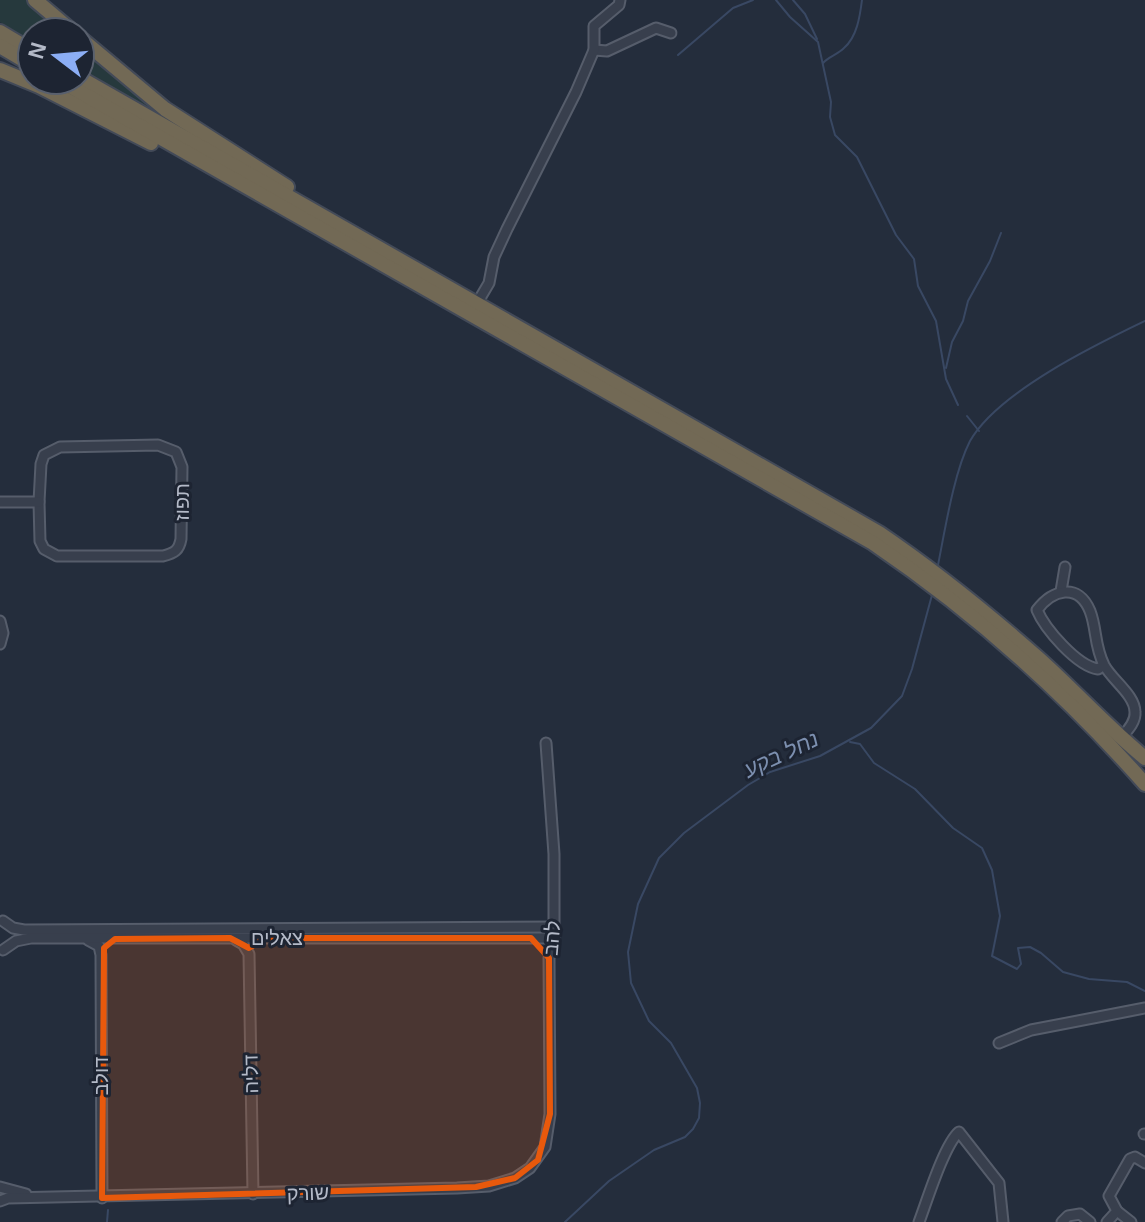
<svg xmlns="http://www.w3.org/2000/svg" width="1145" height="1222" font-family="Helvetica,Heebo,sans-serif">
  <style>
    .green { fill: #26393d }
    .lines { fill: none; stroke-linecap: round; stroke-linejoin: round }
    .stream { stroke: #394863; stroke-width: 2 }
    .minor-casing { stroke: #565d6b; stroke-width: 13 }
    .highway-casing { stroke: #434a58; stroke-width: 18 }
    .minor { stroke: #383f4d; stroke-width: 9 }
    .highway { stroke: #726955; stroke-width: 14 }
    .marked { fill: #e8590c; fill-opacity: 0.2; stroke: #e8590c; stroke-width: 6; stroke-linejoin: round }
    .labels { text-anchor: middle; stroke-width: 6; stroke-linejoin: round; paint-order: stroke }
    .street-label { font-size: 20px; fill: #b4bac8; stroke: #1d2432 }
    .water-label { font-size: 22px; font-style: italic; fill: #7c8faf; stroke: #1d2432 }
  </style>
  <rect width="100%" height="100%" fill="#242d3c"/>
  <g class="green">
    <polygon points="0,0 26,0 65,32 32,32 32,41 0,22"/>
    <polygon points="80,44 224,152 80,69"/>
  </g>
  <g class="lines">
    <g class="stream">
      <polyline points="776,0 790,17 818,42 831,102 830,117 835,135 857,157 896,235 914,259 918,286 936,321 946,379 958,405"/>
      <polyline points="793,0 805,14 817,39"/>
      <polyline points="678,55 733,8 753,0"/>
      <path d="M823 63C829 56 837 55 844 48 857 37 860 16 862 0"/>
      <polyline points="946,368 952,342 963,321 968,301 990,261 1001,233"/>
      <polyline points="967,416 979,431"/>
      <path d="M938 565C945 530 954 472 970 441 998 392 1095 345 1145 321"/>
      <polyline points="850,742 860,744 874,763 915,789 953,828 982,848 992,870 1000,916 992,956 1017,969 1021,964 1018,948 1030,947 1041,953 1063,972 1089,979 1127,982 1145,991"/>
      <polyline points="107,1222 108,1210"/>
      <polyline points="565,1222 609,1181 654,1150 685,1137 693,1129 699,1118 700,1103 697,1088 671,1043 649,1021 631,983 628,952 638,904 659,858 684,833 748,785 770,772 820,756 871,728 902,696 912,669 932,595"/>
    </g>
    <defs>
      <g id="minor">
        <polyline points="594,50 607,51 656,28 671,33"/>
        <polyline points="476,305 489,283 494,257 507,229 576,92 594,50 594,26 619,5 620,0"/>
        <path d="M158 445 176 452 182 467 181 539C179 550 175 553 163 556H57L44 549 40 541 39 502 41 464 44 455 60 447Z"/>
        <polyline points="0,502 39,502"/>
        <polyline points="1061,591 1065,567"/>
        <polyline points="0,621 3,633 0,644"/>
        <path d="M1104 665 1098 669C1077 666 1045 629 1037 610 1052 590 1078 582 1090 611 1097 629 1094 645 1104 665 1112 680 1135 695 1135 712 1136 722 1127 731 1121 738"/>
        <polyline points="3,921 13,928 24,930 554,927"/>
        <polyline points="88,940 99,946 101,955 102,1198"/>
        <polyline points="236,940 243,944 249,954 253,1194"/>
        <polyline points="3,950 16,941 31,938 554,938"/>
        <polyline points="999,1043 1031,1030 1145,1008"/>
        <polyline points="1144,1134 1145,1134"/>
        <polyline points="0,1187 26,1194"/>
        <polyline points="0,1201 8,1198 457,1188 489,1186 515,1178 530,1168 545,1147 550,1114 549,958 554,938 554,854 546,743"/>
        <polyline points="1117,1211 1131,1222"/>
        <path d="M919 1222C927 1201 944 1145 959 1132L999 1183 1003 1222"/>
        <polyline points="1062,1222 1068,1216 1080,1214 1090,1222"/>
        <polyline points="1107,1222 1117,1211 1109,1196 1130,1159 1135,1157 1145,1163"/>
      </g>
      <g id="highway">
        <polyline points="35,0 73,32"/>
        <polyline points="0,32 32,51"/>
        <polyline points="80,38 165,109 287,187"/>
        <polyline points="0,46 32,65"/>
        <polyline points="0,70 39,86 151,143"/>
        <path d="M80 78 879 533C935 571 987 613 1038 658 1074 690 1107 727 1145 758"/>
        <path d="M59 80 873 543C973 611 1065 693 1145 784"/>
      </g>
    </defs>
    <use href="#minor" class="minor-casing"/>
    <use href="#highway" class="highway-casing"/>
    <use href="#minor" class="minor"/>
    <use href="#highway" class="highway"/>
  </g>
  <path class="marked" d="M230 938 249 948 265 938H531L549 958 550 1114 538 1160 515 1178 476 1187 102 1198 104 948 115 939Z"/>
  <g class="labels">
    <g class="street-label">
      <text transform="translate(182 502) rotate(-89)" y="7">תפוז</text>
      <text x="277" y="945">צאלים</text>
      <text transform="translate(552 938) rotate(-85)" y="7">להב</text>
      <text transform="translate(251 1074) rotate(-91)" y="7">דליה</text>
      <text transform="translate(101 1076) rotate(-90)" y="7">דולב</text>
      <text transform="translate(308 1193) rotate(-2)" y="7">שורק</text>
    </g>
    <g class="water-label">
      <text transform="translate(781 754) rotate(-25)" y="8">נחל בקע</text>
    </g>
  </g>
  <g transform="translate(56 56) rotate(286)"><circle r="38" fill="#1d2432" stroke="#59606e" stroke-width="2"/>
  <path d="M0-6L14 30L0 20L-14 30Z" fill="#8caef5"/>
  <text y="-12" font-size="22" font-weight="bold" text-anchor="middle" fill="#b4bac8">N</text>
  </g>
</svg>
